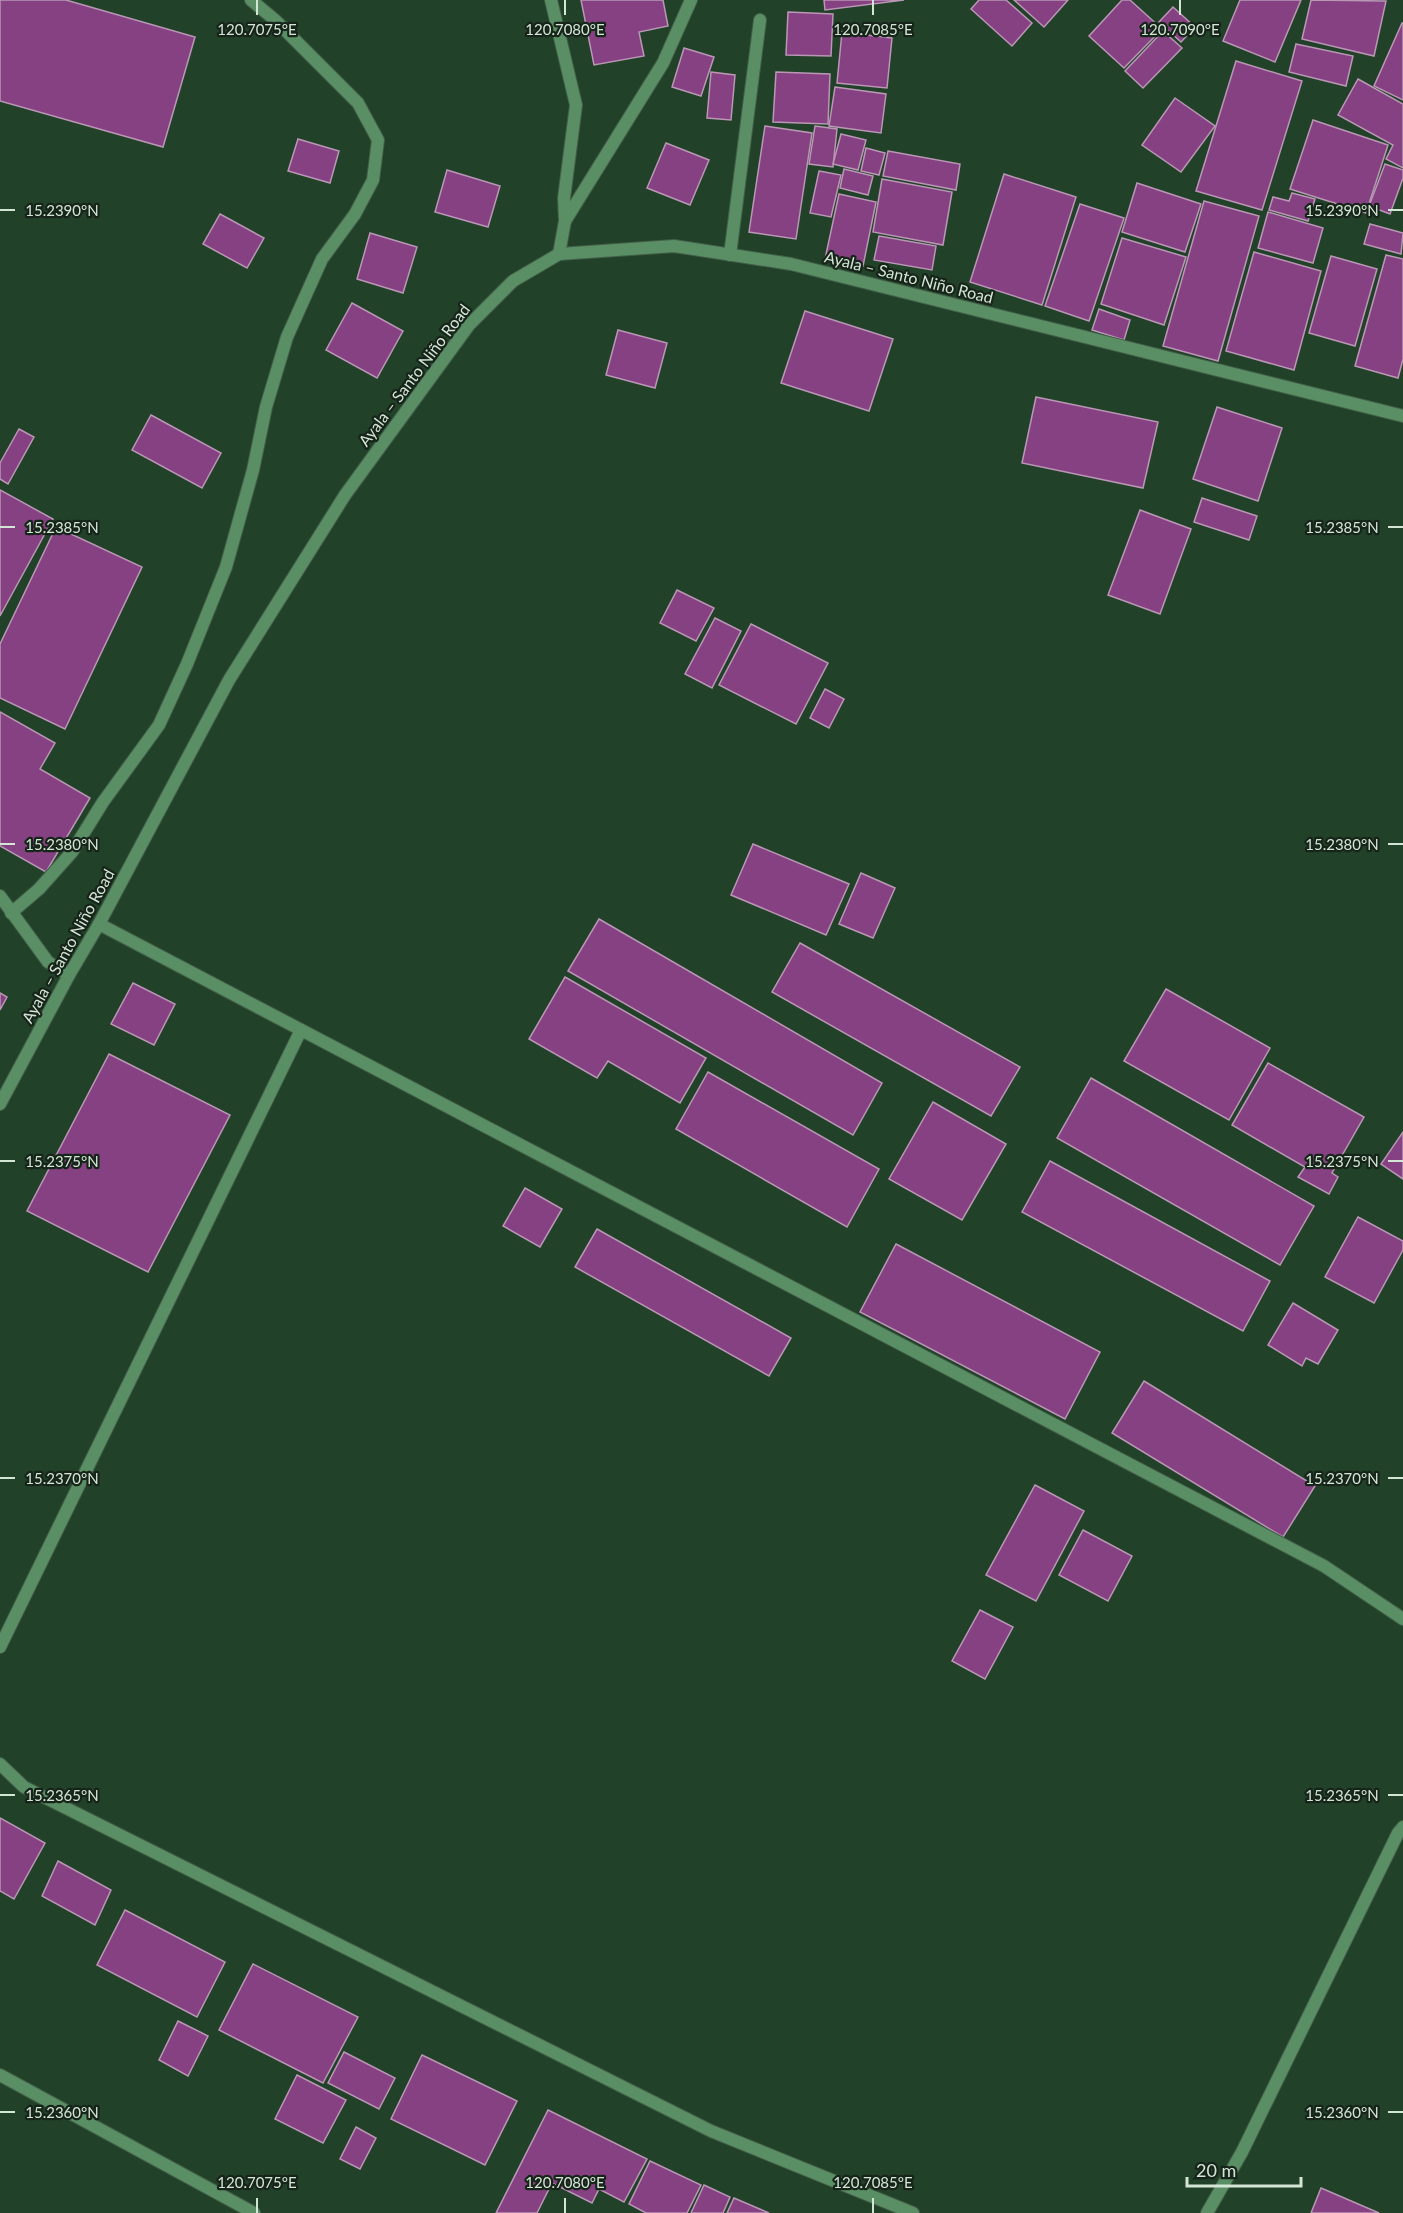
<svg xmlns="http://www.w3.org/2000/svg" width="1403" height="2213" font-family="Lato,sans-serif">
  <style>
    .building { fill: #864182; stroke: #b997b5; stroke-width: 1.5 }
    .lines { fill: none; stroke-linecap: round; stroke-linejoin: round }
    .service-casing { stroke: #425f48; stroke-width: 14 }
    .minor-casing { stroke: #425f48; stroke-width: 14 }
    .tertiary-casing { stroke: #425f48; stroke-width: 14 }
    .service { stroke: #5a8e64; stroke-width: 12 }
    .minor { stroke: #5a8e64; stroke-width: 12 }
    .tertiary { stroke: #5a8e64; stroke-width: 12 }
    .ticks { fill: none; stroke: #d3e5d5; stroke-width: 2 }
    .labels { text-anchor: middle; stroke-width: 4.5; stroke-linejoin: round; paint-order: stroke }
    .street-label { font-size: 16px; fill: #d3e5d5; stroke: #162419 }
    .ticks-label { font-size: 15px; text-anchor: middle; fill: #d3e5d5; stroke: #162419; stroke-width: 4.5; stroke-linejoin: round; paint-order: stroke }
  </style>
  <rect width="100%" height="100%" fill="#224129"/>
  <g class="building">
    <polygon points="0,0 66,0 195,37 163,147 0,101"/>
    <polygon points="581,0 663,0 668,26 639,32 644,56 594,65"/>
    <polygon points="824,0 904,0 825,10"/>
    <polygon points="979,0 1006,0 1032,23 1012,46 971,9"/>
    <polygon points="1014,0 1068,0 1044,27"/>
    <polygon points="1122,0 1130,0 1162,29 1124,68 1089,36"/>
    <polygon points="1240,0 1301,0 1275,62 1223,41"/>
    <polygon points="1311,0 1386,1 1374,56 1302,39"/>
    <polygon points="1173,7 1195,27 1181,42 1159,22"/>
    <polygon points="788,12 833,14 831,56 786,55"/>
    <polygon points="1402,23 1403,23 1403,100 1374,86"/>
    <polygon points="1163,31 1182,48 1143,88 1125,71"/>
    <polygon points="842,32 892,38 887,88 837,83"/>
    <polygon points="1296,44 1353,56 1346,86 1289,72"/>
    <polygon points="684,48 714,57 701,96 672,87"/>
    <polygon points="1236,61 1302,81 1262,210 1196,191"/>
    <polygon points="711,72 735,75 731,120 707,118"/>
    <polygon points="776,72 830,74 828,124 773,122"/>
    <polygon points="1358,79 1403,104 1403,168 1386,159 1393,145 1338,115"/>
    <polygon points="835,87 886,94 881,133 829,126"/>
    <polygon points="1175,98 1215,126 1181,172 1142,145"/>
    <polygon points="1313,120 1388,145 1366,213 1290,189"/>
    <polygon points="765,126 812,133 796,239 749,232"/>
    <polygon points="815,126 837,129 833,167 809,164"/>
    <polygon points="841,134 866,140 858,170 833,164"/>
    <polygon points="298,139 339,151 330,183 288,171"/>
    <polygon points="666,143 709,160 690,205 647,188"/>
    <polygon points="866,148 885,153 879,175 861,171"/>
    <polygon points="888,151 960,164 956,190 883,176"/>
    <polygon points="1385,164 1403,170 1403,178 1390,214 1369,206"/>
    <polygon points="844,169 873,176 868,195 840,188"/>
    <polygon points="447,170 500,186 488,227 435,212"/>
    <polygon points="819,171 841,175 831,217 810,213"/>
    <polygon points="1004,174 1076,197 1042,305 970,282"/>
    <polygon points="882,179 952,192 943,245 873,232"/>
    <polygon points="1137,183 1201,204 1185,252 1122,232"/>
    <polygon points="1292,193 1315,199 1308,221 1269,210 1273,197 1289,201"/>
    <polygon points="839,194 876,202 863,266 825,259"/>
    <polygon points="1204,201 1259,216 1218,361 1163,346"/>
    <polygon points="1080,204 1124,218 1089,321 1045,306"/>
    <polygon points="1268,212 1323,228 1313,263 1258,248"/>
    <polygon points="220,214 264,238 247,268 203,244"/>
    <polygon points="1370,224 1403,233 1401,254 1364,244"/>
    <polygon points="370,233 417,247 403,293 357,279"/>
    <polygon points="879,236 936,246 932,270 874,260"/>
    <polygon points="1122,238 1186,257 1164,325 1101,304"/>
    <polygon points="1254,252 1321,271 1294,370 1226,351"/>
    <polygon points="1386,255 1403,259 1403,359 1398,378 1355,366"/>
    <polygon points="1331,256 1377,269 1355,346 1309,333"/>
    <polygon points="352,303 403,331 377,378 326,350"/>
    <polygon points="1099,309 1130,320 1124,340 1092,330"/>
    <polygon points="805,311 893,339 869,411 781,383"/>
    <polygon points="618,330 667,343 655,388 606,375"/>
    <polygon points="1036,397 1158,422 1143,488 1022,463"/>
    <polygon points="1217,407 1282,428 1258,501 1193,479"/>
    <polygon points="151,415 221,453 202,488 132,450"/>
    <polygon points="19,429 34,437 8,484 0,479 0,463"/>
    <polygon points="0,490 53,519 0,616"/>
    <polygon points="1202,498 1257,516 1249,540 1194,522"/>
    <polygon points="1140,510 1191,529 1160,614 1108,595"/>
    <polygon points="56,527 142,567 65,729 0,698 0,644"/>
    <polygon points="677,590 714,608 696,641 660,623"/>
    <polygon points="715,618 741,631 712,688 685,674"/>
    <polygon points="751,624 828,663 796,724 719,685"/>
    <polygon points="825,689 844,699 829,728 810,718"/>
    <polygon points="0,712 55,743 40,769 90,798 46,872 0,846"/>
    <polygon points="753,844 849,884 826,935 731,895"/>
    <polygon points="861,873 895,888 873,938 839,924"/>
    <polygon points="599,919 882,1083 853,1135 568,971"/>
    <polygon points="800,943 1020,1067 991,1116 772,992"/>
    <polygon points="565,977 706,1058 680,1103 608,1061 597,1078 529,1039"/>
    <polygon points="133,983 175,1004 154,1045 111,1024"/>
    <polygon points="1166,989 1270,1048 1229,1120 1124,1061"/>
    <polygon points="0,993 7,997 0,1010"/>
    <polygon points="109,1054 230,1115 148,1272 27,1211"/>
    <polygon points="1268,1063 1364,1117 1332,1173 1338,1177 1329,1194 1298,1177 1305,1167 1232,1125"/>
    <polygon points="708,1072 879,1169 847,1227 676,1129"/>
    <polygon points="1091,1078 1314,1206 1280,1265 1057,1138"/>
    <polygon points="933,1102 1006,1144 962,1220 889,1179"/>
    <polygon points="1403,1132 1403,1179 1381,1164"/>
    <polygon points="1050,1161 1270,1281 1243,1331 1022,1212"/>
    <polygon points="525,1188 562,1209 540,1247 503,1226"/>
    <polygon points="1358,1217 1403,1241 1403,1250 1374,1303 1325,1277"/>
    <polygon points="597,1229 791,1338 769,1376 575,1267"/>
    <polygon points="896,1244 1100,1352 1065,1419 860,1312"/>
    <polygon points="1293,1303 1338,1330 1318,1364 1306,1358 1302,1366 1268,1345"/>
    <polygon points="1144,1381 1315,1486 1283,1537 1112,1433"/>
    <polygon points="1035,1485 1084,1511 1036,1601 986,1575"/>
    <polygon points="1083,1530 1132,1556 1108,1601 1059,1575"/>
    <polygon points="980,1610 1013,1627 985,1679 952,1661"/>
    <polygon points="0,1818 45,1843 14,1899 0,1891"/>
    <polygon points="58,1861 111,1890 95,1925 42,1896"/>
    <polygon points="125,1910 225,1962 197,2017 97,1965"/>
    <polygon points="253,1964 358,2017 323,2083 219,2030"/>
    <polygon points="178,2021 208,2036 188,2076 159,2060"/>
    <polygon points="344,2052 395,2078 379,2109 328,2083"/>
    <polygon points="422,2055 517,2101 485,2165 391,2119"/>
    <polygon points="297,2075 346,2100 323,2143 275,2119"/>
    <polygon points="548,2110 647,2159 624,2202 599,2189 592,2203 552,2183 537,2213 496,2213"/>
    <polygon points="356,2127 376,2138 360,2169 340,2159"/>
    <polygon points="650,2161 701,2185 687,2213 646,2213 629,2204"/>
    <polygon points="704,2185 730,2197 723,2213 691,2213"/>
    <polygon points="1321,2188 1379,2213 1311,2213"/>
    <polygon points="734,2198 769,2213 727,2213"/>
  </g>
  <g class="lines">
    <defs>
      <g id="service">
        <polyline points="0,896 48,962 69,975"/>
        <polyline points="11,913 39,889 72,852 103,802 159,725 187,664 226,567 253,470 266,407 287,337 322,259 355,214 373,180 378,140 358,103 275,20 251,0"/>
        <polyline points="99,924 1324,1566 1403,1619"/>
        <polyline points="0,1647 301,1030"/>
        <polyline points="0,1764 24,1787 711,2131 913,2213"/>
        <polyline points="0,2075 254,2213"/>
        <polyline points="1207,2213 1242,2152 1398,1833 1403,1827"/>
      </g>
      <g id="minor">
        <polyline points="551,0 576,105 564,198 565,221 559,254"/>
        <polyline points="565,221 663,63 691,0"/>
        <polyline points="730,255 760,20"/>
      </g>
      <polyline id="tertiary" points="0,1104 69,975 99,924 229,680 345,495 469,325 513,281 559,254 674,246 791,264 1403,416"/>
    </defs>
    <use href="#service" class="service-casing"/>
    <use href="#minor" class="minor-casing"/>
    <use href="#tertiary" class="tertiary-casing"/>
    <use href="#service" class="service"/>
    <use href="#minor" class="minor"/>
    <use href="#tertiary" class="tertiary"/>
  </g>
  <path class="ticks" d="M257 0V15M565 0V15M873 0V15M1180 0V15M0 210H15M1388 210H1403M0 527H15M1388 527H1403M0 844H15M1388 844H1403M0 1161H15M1388 1161H1403M0 1478H15M1388 1478H1403M0 1795H15M1388 1795H1403M0 2112H15M1388 2112H1403M257 2198V2213M565 2198V2213M873 2198V2213"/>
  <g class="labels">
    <g class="street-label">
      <text transform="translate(909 277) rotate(14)" y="6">Ayala – Santo Niño Road</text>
      <text transform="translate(414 375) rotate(-53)" y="6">Ayala – Santo Niño Road</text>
      <text transform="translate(68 946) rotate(-61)" y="6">Ayala – Santo Niño Road</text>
    </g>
  </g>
  <g class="ticks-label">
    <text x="257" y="35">120.7075°E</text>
    <text x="565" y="35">120.7080°E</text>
    <text x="873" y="35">120.7085°E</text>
    <text x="1180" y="35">120.7090°E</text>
    <text x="62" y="216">15.2390°N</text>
    <text x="1342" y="216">15.2390°N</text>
    <text x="62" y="533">15.2385°N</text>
    <text x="1342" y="533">15.2385°N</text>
    <text x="62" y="850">15.2380°N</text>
    <text x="1342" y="850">15.2380°N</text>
    <text x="62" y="1167">15.2375°N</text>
    <text x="1342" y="1167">15.2375°N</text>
    <text x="62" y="1484">15.2370°N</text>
    <text x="1342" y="1484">15.2370°N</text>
    <text x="62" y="1801">15.2365°N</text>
    <text x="1342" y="1801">15.2365°N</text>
    <text x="62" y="2118">15.2360°N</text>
    <text x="1342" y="2118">15.2360°N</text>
    <text x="257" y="2188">120.7075°E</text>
    <text x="565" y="2188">120.7080°E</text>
    <text x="873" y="2188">120.7085°E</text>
  </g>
  <path d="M1187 2177v9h114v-9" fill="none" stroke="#d3e5d5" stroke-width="3"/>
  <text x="1196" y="2177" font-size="18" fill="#d3e5d5" stroke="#162419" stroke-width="4.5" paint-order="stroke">20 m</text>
</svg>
